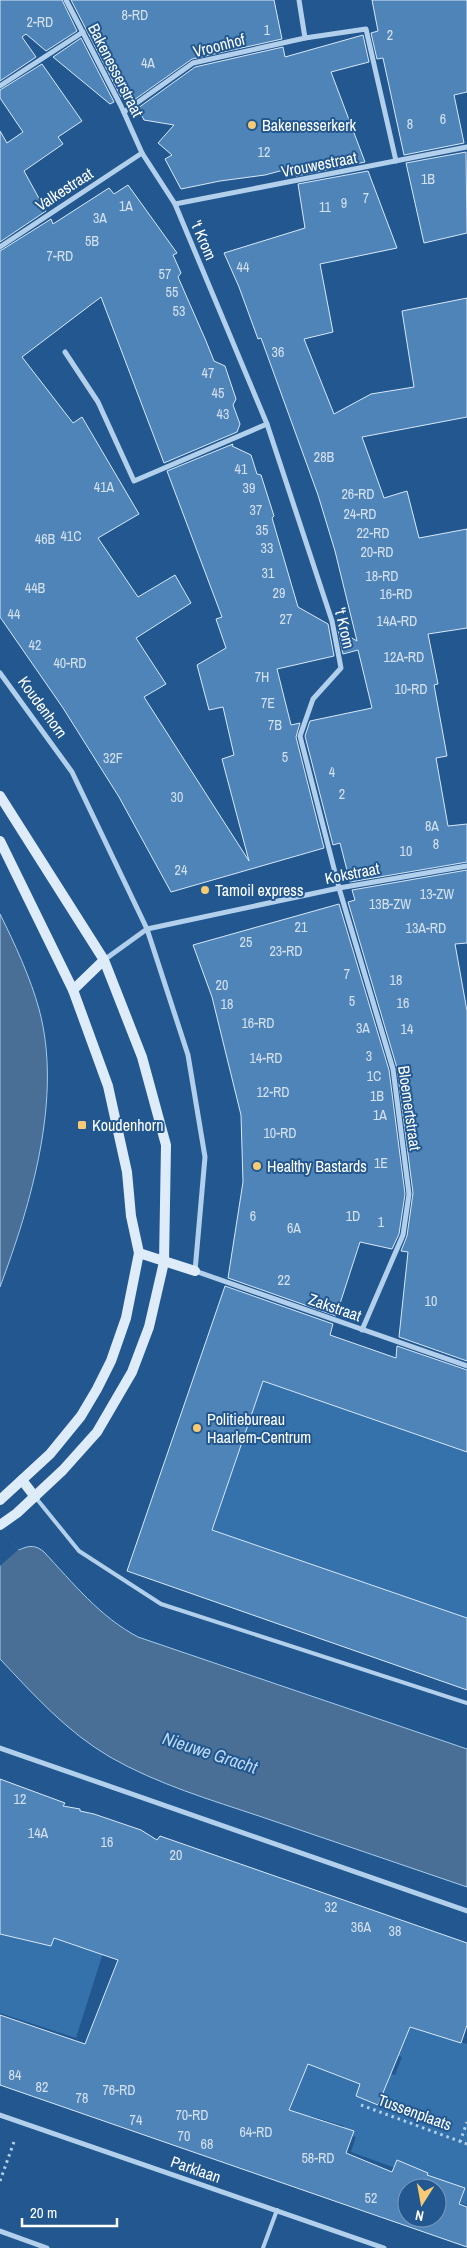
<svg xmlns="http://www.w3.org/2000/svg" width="467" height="2248" font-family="'Archivo Narrow',sans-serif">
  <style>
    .green { fill: #3572ac }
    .water { fill: #496f96; stroke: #a6cbed }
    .pier { fill: #22588f }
    .building { fill: #4f84b8; stroke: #d7e8f9; fill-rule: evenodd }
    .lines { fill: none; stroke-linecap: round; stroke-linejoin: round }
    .path { stroke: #b2d0ec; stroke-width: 3; stroke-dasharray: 2.5 4; stroke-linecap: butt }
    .lane { stroke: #b2d0ec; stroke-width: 4 }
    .street { stroke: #b2d0ec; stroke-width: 5 }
    .secondary { stroke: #deebf9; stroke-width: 10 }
    .poi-dot { fill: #f8ca74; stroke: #22588f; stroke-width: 2 }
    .labels { text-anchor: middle; stroke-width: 4; stroke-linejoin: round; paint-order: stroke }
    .number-label { font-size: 14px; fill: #d3e0ed }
    .street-label { font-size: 16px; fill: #fff; stroke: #22588f }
    .poi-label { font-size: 16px; fill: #fff; stroke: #22588f; text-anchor: start }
    .water-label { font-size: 18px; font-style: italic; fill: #bed9f3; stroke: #22588f }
  </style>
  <rect width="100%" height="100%" fill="#22588f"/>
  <g class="green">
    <polygon points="263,1381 467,1452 467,1618 212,1530"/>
    <polygon points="0,1856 103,1953 76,2038 0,2013"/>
    <polygon points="391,2018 467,2044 467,2205 457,2202 460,2191 351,2152 356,2137 343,2133 344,2126 311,2116 306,2133 276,2124 289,2055 366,2067 395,2075 402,2057 371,2047"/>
  </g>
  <g class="water">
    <path d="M0 914C14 942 31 979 39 1009 63 1097 31 1204 0 1287Z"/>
    <path d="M0 1529 19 1550C29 1545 36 1545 44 1552 73 1583 100 1617 138 1637L467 1749V1887C399 1864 330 1840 262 1817 211 1800 157 1784 110 1757 67 1732 34 1695 0 1659Z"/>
  </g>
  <polygon class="pier" points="0,1528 19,1549 0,1566"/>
  <g class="building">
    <polygon points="0,0 62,0 77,31 46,51 26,34 22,37 36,57 0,81"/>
    <polygon points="71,0 274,0 282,39 192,59 134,100 130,92 121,97"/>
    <polygon points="372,0 467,0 467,92 454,95 464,143 404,155 383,58 377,59 371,33 378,31"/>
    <polygon points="363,35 369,62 331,72 365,162 296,176 295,167 265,175 220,181 181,189 165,159 172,155 158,143 174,125 144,120 138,108 195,67 283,47 285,57"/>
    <polygon points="81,38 114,102 110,104 53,57"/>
    <polygon points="42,64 82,121 58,137 63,144 24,171 46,211 0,242 0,131 7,143 23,132 0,98 0,90"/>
    <polygon points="466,152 467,233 424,243 406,163"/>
    <polygon points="368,171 397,248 320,264 333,332 304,339 334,414 371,394 414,387 402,311 467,298 467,417 362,437 384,498 407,491 419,538 467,529 467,628 428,634 438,684 434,685 447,756 436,758 448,826 467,824 467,862 350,882 340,843 333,845 305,736 310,721 372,708 358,650 343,654 338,630 357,641 335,551 318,495 261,338 258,339 239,287 224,253 305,228 298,184"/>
    <polygon points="128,185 177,253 173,255 181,273 178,277 206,341 214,361 225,366 236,399 233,405 240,424 237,432 164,463 101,297 22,357 73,423 82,417 139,514 98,538 138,597 175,575 191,603 136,638 166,684 144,697 249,861 222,759 234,755 223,707 209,710 197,665 226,648 216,619 222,617 167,471 233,444 232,446 251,455 257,474 261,475 274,516 272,518 298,607 328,624 334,656 277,669 291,725 300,723 296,737 324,848 171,892 119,797 63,708 0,617 0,251 51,219 53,224 109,188 114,194"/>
    <polygon points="467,870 467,943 455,944 467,1011 467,1361 399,1337 408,1252 401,1251 407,1236 413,1193 397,1068 348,902 355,900 352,890"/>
    <polygon points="339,904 389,1070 405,1194 399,1234 392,1249 360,1242 336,1316 228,1278 243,1182 241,1115 212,997 193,945"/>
    <polygon points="225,1286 333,1324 330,1335 396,1358 397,1346 467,1370 467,1452 263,1381 212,1530 467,1618 467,1690 127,1571"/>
    <path d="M0 1779 65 1803 63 1806 80 1809V1811L94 1814 141 1830 157 1840 160 1836 467 1943V2025L461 2043 410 2027 378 2105 356 2096 360 2084 308 2064 289 2110 354 2131 346 2153 392 2172 397 2160 428 2173 427 2175 465 2188 459 2204 467 2207V2247L0 2085V2015L85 2044 118 1960 54 1938 51 1946 0 1934ZM407 2188H437V2218H407Z"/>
  </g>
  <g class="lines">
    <g class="path">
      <polyline points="361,2105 467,2144"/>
      <polyline points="460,2142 467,2122"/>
      <polyline points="0,2181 15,2139"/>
    </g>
    <g class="lane">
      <polyline points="36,1498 79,1551 161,1604 467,1703"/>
      <polyline points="263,2248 277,2210"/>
    </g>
    <g class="street">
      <polyline points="66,0 121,106 142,153 175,204 267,424 332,621 341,668 313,699 300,736 339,888 393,1069 409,1194 403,1235 362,1330"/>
      <polyline points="305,38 366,29 396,161"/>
      <polyline points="0,86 83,32"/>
      <polyline points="124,112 193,63 305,38 299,0"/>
      <polyline points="175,204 467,147"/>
      <polyline points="0,247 142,153"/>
      <polyline points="65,352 98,402 134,481 267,424"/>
      <polyline points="0,673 72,772 147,929 188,1055 205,1157 195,1271 467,1366"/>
      <polyline points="104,960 147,929 339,888 467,866"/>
      <polyline points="0,1748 467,1911"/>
      <polyline points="0,2115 384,2248"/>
      <polyline points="0,2231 47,2248"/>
    </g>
    <g class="secondary">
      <polyline points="0,796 104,960 142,1057 166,1145 164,1262 149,1327 132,1372 97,1432 63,1470 17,1513 0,1525"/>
      <polyline points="0,841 73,990 108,1086 127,1172 131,1216 139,1253 126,1318 111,1361 97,1389 81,1416 50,1454 0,1500"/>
      <polyline points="73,990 104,960"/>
      <polyline points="139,1253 195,1271"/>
      <polyline points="22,1480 35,1497"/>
    </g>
  </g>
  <g class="poi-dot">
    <circle cx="252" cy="125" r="5"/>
    <circle cx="205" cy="890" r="5"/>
    <rect x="77" y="1120" width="10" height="10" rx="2.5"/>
    <circle cx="257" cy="1166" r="5"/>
    <circle cx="197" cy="1428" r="5"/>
  </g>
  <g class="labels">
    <g class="number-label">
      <text x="135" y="20">8-RD</text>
      <text x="40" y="27">2-RD</text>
      <text x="267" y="35">1</text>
      <text x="390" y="40">2</text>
      <text x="148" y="68">4A</text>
      <text x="443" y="124">6</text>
      <text x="410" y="129">8</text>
      <text x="264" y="157">12</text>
      <text x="428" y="184">1B</text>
      <text x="366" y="203">7</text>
      <text x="344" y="208">9</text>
      <text x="126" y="211">1A</text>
      <text x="325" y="212">11</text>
      <text x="100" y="223">3A</text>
      <text x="92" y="246">5B</text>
      <text x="60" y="261">7-RD</text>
      <text x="243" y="272">44</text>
      <text x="165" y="279">57</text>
      <text x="172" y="297">55</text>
      <text x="179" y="316">53</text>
      <text x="278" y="357">36</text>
      <text x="208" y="378">47</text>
      <text x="218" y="398">45</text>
      <text x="223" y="419">43</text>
      <text x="324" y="462">28B</text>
      <text x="241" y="474">41</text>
      <text x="104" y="492">41A</text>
      <text x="249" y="493">39</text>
      <text x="358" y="499">26-RD</text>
      <text x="256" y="515">37</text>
      <text x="360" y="519">24-RD</text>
      <text x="262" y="535">35</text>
      <text x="373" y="538">22-RD</text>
      <text x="71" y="541">41C</text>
      <text x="45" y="544">46B</text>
      <text x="267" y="553">33</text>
      <text x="377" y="557">20-RD</text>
      <text x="268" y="578">31</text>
      <text x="382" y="581">18-RD</text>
      <text x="35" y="593">44B</text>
      <text x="279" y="598">29</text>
      <text x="396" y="599">16-RD</text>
      <text x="14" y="619">44</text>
      <text x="286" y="624">27</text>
      <text x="397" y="626">14A-RD</text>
      <text x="35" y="650">42</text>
      <text x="404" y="662">12A-RD</text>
      <text x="70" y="668">40-RD</text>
      <text x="262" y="682">7H</text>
      <text x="411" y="694">10-RD</text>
      <text x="268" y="708">7E</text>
      <text x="275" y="730">7B</text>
      <text x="285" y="762">5</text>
      <text x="113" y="763">32F</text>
      <text x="332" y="777">4</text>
      <text x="342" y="799">2</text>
      <text x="177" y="802">30</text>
      <text x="432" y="831">8A</text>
      <text x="436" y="849">8</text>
      <text x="406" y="856">10</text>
      <text x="181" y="875">24</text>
      <text x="437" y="899">13-ZW</text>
      <text x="390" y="909">13B-ZW</text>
      <text x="301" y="932">21</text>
      <text x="426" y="933">13A-RD</text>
      <text x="246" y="947">25</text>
      <text x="286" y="956">23-RD</text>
      <text x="347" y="979">7</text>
      <text x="396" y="985">18</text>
      <text x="222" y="990">20</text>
      <text x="352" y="1006">5</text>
      <text x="403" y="1008">16</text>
      <text x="227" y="1009">18</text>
      <text x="258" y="1028">16-RD</text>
      <text x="363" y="1033">3A</text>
      <text x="407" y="1034">14</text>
      <text x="369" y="1061">3</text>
      <text x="266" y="1063">14-RD</text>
      <text x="374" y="1081">1C</text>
      <text x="273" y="1097">12-RD</text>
      <text x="377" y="1101">1B</text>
      <text x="380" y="1120">1A</text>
      <text x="280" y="1138">10-RD</text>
      <text x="381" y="1168">1E</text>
      <text x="253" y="1221">6</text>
      <text x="353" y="1221">1D</text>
      <text x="381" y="1227">1</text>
      <text x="294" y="1233">6A</text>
      <text x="284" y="1285">22</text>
      <text x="431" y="1306">10</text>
      <text x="20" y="1804">12</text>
      <text x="38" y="1838">14A</text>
      <text x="107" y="1847">16</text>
      <text x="176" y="1860">20</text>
      <text x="331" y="1912">32</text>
      <text x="361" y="1932">36A</text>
      <text x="395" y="1936">38</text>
      <text x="15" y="2080">84</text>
      <text x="42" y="2092">82</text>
      <text x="119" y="2095">76-RD</text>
      <text x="82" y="2103">78</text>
      <text x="192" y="2120">70-RD</text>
      <text x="136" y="2125">74</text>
      <text x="256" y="2137">64-RD</text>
      <text x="184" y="2141">70</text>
      <text x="207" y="2149">68</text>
      <text x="318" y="2163">58-RD</text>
      <text x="371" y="2203">52</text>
    </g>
    <g class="street-label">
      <text transform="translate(219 45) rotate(-14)" y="6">Vroonhof</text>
      <text transform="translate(116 70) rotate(63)" y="6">Bakenesserstraat</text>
      <text transform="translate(319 164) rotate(-11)" y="6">Vrouwestraat</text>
      <text transform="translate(64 189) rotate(-33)" y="6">Valkestraat</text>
      <text transform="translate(204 240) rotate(67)" y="6">'t Krom</text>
      <text transform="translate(345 628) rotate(77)" y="6">'t Krom</text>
      <text transform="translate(43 707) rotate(54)" y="6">Koudenhorn</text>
      <text transform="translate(352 873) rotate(-11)" y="6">Kokstraat</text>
      <text transform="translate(410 1108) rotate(82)" y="6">Bloemertstraat</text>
      <text transform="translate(335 1307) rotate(19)" y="6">Zakstraat</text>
      <text transform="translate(415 2112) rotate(20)" y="6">Tussenplaats</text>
      <text transform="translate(196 2169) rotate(19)" y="6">Parklaan</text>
    </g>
    <g class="poi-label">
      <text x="262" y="131">Bakenesserkerk</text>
      <text x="215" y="896">Tamoil express</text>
      <text x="92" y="1131">Koudenhorn</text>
      <text x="267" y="1172">Healthy Bastards</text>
      <text x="207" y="1425">Politiebureau<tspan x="207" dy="18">Haarlem-Centrum</tspan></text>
    </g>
    <g class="water-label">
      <text transform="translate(210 1753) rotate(18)" y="6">Nieuwe Gracht</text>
    </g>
  </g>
  <g transform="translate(422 2203) rotate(191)"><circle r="24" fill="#22588f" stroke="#7a9bbc"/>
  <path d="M0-4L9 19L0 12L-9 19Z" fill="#f8ca74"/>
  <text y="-8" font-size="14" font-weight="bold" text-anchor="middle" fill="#ffffff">N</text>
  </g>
  <path d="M22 2218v8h95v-8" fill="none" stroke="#ffffff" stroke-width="2.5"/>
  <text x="30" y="2218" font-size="15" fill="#ffffff" stroke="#22588f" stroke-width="4" paint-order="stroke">20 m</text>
</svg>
